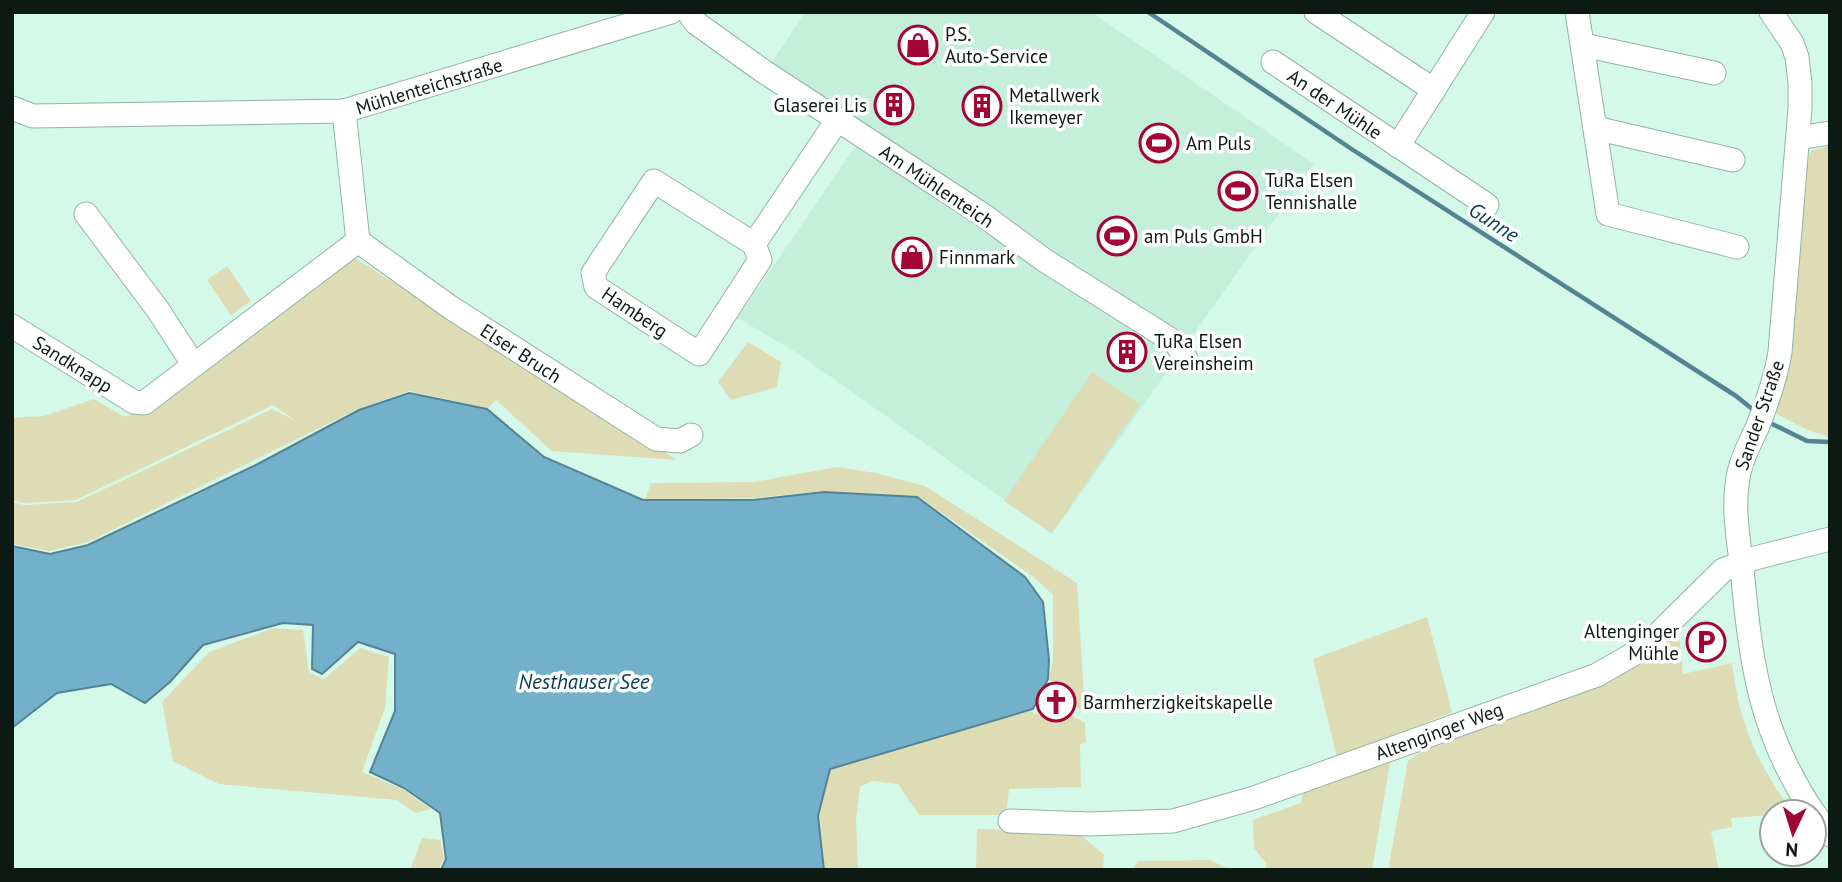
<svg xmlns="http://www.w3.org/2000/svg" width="1842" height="882" font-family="'PT Sans',sans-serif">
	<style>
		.built { fill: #c3efdb }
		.green { fill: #dedcb5 }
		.water { fill: #73b0c9; stroke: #548393; stroke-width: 2 }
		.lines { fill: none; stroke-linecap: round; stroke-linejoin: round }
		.stream { stroke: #548393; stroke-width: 4.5 }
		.minor-casing { stroke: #91b4a4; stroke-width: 25 }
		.minor { stroke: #fff; stroke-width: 23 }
		.labels { text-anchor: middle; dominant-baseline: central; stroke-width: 7; stroke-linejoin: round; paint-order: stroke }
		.poi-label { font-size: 19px; fill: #0d1a14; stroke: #fff; text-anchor: start }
		.street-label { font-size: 19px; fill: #0d1a14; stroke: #fff }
		.water-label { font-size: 21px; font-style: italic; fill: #043d4f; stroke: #fff }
	</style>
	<rect width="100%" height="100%" fill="#d4f9e8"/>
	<!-- built -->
	<path class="built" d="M805,12H1091L1314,164L1052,534L797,353L738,318L867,129L771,64Z"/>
	<!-- green -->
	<g class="green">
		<path d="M1828,146L1830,152V437L1808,430L1773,412L1805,162L1811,151Z"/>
		<path d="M355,258L677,460L552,451L496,400L488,408L409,391L358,409L88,542L49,551L12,544V502L24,505L77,502L272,409L296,421L273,405L76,500L24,503L12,500V418L44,416L94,399L125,417Z"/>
		<path d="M227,266L251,301L231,315L207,280Z"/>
		<path d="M748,342L781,362L777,387L731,400L718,382Z"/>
		<path d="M1092,372L1140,404L1052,533L1004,501Z"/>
		<path d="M837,467L875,473L925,486L1077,583L1085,711L1077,708L1068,689L1049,680L1053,659V595L1032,576L919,497L823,491L754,498L645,500L651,483L754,482Z"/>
		<path d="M1427,617L1452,712L1337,758L1313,659Z"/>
		<path d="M1678,627L1683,674L1732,663C1735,681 1737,701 1743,718C1753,753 1772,783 1792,812H1772V815L1731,818L1732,827L1711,831L1719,870H1388L1408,761L1435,741Z"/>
		<path d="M273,628L303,630L309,672L324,679L360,648L389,657L385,708L362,772L404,790L431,809L415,813L397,800L219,784L173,761L162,702L209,652Z"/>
		<path d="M1030,711L1052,721L1071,715L1085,723L1086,743L1080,744L1081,787L1009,789L1006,815H919L898,784L871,781L860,787L856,820L858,870H825L819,816L830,769Z"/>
		<path d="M1390,762L1372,870H1266V863L1254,848L1253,820L1301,803L1303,791Z"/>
		<path d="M977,829L1076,831L1104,855L1103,870H976Z"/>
		<path d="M422,838L440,840L444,858L438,870H410Z"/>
		<path d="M1210,860L1231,870C1198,870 1166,870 1133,870L1138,861Z"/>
	</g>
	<!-- water -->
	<path class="water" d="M409,393L487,409L544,457L643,500H753L824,492L917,497L1025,577L1043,602L1049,660L1048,679L1033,709L830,769L818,816L824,870H441L446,859L440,813L404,788L370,772L395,711V654L358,642L322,674L312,669L313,625L283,623L203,645L170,682L145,703L111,684L57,693L12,728V546L50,554L88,545L256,465L359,410Z"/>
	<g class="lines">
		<!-- stream -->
		<g class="stream">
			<path d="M1148,12L1353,150L1736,396L1756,412"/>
			<path d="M1768,422L1807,441L1830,442"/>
		</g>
		<defs>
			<g id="minor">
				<path d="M688,12L696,23L763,71L983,215L1044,260L1176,343L1186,359"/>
				<path d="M1316,12L1434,90"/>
				<path d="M1577,12L1608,214L1737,247"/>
				<path d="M1771,12L1792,43L1797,57L1800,83V108L1780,352C1776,378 1767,403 1757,428C1750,443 1742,457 1739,473C1732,505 1738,536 1742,569C1751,663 1759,731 1813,812"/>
				<path d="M1583,45L1714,73"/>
				<path d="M1273,62L1487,205"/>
				<path d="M12,108L33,116L344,111L671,12"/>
				<path d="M344,111L358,241L450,307L656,439L680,441L691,435"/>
				<path d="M1595,128L1733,160"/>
				<path d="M1798,138L1830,133"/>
				<path d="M1398,146L1483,12"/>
				<path d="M86,214L158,310L193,364"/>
				<path d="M754,244L760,260L699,354L596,287L593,273L654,181L754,244L838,119"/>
				<path d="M12,326L134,402L144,403L358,241"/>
				<path d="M1814,813L1830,835"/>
				<path d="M1010,821L1089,824L1173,821L1254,798L1597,675L1644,648L1723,570L1755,558L1830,539"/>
			</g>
		</defs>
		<!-- minor casing -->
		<use href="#minor" class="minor-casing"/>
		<!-- minor -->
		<use href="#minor" class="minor"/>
	</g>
	<!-- icons -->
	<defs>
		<symbol id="shop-ring" viewBox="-11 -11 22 22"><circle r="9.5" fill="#fff" stroke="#a30535" stroke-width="1.5"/><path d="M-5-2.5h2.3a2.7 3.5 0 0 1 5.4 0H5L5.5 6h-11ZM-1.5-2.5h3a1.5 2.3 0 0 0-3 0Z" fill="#a30535"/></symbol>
		<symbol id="building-ring" viewBox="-11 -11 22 22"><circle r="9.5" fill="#fff" stroke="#a30535" stroke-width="1.5"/><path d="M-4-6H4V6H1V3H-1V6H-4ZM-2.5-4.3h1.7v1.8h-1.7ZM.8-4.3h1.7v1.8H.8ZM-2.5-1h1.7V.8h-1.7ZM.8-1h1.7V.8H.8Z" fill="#a30535"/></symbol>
		<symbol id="stadium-ring" viewBox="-11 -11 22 22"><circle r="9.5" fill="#fff" stroke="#a30535" stroke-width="1.5"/><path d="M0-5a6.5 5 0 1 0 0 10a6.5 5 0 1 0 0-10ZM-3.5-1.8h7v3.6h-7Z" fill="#a30535"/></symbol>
		<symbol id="parking-ring" viewBox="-11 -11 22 22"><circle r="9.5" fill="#fff" stroke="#a30535" stroke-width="1.5"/><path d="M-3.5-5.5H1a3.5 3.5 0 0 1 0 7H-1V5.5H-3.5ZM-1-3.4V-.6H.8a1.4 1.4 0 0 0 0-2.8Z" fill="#a30535"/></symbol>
		<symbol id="church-ring" viewBox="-11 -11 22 22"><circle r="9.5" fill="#fff" stroke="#a30535" stroke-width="1.5"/><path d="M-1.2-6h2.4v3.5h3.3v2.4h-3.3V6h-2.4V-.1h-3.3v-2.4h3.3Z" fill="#a30535"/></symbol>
	</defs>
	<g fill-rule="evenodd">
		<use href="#shop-ring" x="896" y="23" width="44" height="44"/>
		<use href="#building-ring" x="872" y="83" width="44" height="44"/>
		<use href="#building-ring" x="960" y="84" width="44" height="44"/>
		<use href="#stadium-ring" x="1137" y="121" width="44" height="44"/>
		<use href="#stadium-ring" x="1216" y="169" width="44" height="44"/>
		<use href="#stadium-ring" x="1095" y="214" width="44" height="44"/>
		<use href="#shop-ring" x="890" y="235" width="44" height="44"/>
		<use href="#building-ring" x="1105" y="330" width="44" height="44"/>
		<use href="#parking-ring" x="1684" y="620" width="44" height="44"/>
		<use href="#church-ring" x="1034" y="680" width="44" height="44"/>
	</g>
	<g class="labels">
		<!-- poi labels -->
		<g class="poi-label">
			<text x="945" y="34">P.S.<tspan x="945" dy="22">Auto-Service</tspan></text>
			<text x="1009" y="95">Metallwerk<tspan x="1009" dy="22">Ikemeyer</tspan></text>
			<text x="867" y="105" text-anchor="end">Glaserei Lis</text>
			<text x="1186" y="143">Am Puls</text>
			<text x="1265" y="180">TuRa Elsen<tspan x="1265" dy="22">Tennishalle</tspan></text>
			<text x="1144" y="236">am Puls GmbH</text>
			<text x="939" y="257">Finnmark</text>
			<text x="1154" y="341">TuRa Elsen<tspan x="1154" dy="22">Vereinsheim</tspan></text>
			<text x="1679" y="631" text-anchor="end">Altenginger<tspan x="1679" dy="22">Mühle</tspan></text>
			<text x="1083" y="702">Barmherzigkeitskapelle</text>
		</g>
		<!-- street labels -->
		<g class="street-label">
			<text transform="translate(429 86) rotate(-17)">Mühlenteichstraße</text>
			<text transform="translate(1335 104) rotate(34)">An der Mühle</text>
			<text transform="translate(937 186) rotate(34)">Am Mühlenteich</text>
			<text transform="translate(635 312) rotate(34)">Hamberg</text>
			<text transform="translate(521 353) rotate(33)">Elser Bruch</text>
			<text transform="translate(73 364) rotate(32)">Sandknapp</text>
			<text transform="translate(1759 415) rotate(-71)">Sander Straße</text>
			<text transform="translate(1439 731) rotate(-20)">Altenginger Weg</text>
		</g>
		<!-- water labels -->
		<g class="water-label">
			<text transform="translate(1494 222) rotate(33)">Gunne</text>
			<text x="584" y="681">Nesthauser See</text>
		</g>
	</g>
	<!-- border -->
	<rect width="1842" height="882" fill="none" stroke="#0d1a14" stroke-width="28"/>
	<!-- north arrow -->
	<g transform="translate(1793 833) rotate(184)"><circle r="33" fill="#ffffff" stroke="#9ea3a1" stroke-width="2"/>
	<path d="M0-5L12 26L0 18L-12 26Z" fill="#a30535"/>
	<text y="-10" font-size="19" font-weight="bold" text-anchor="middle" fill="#0d1a14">N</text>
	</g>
</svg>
